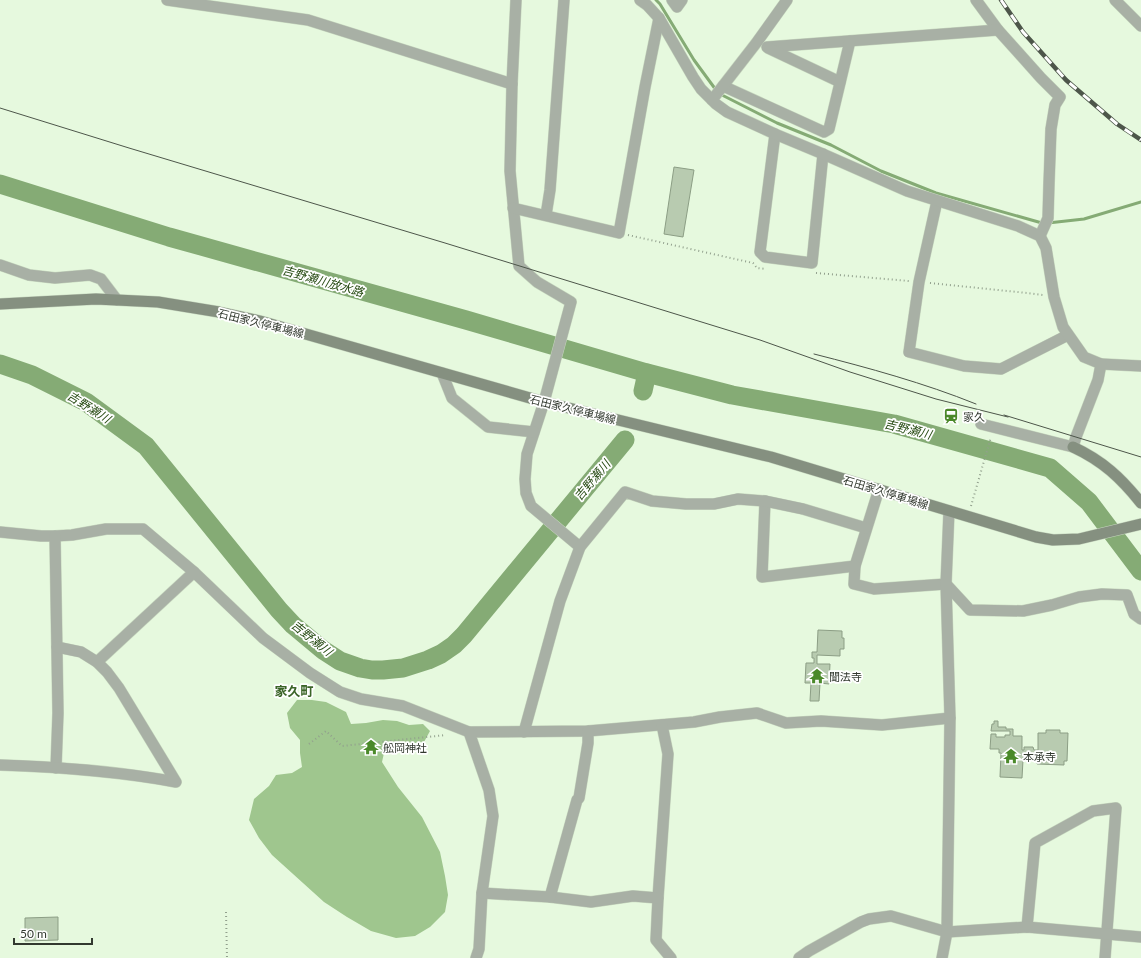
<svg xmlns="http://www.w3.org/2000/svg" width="1141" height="958" font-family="Lato,'Noto Sans JP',sans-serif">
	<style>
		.forest { fill: #9fc68e }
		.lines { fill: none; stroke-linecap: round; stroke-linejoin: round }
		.stream { stroke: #85ab75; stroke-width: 3 }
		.river { stroke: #85ab75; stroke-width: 19 }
		.building { fill: #b8cbb0; stroke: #8c9e85 }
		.minor-casing { stroke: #c6d6be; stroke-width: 12 }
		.tertiary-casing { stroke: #c6d6be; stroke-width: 12 }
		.secondary-casing { stroke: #c6d6be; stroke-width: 12 }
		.path { stroke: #92a08d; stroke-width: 2; stroke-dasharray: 1 3; stroke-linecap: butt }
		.minor { stroke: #a8b0a5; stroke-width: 11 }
		.tertiary { stroke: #a8b0a5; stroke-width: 11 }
		.secondary { stroke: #859080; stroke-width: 11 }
		.tram { stroke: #4d564a; stroke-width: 1 }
		.rail-casing { stroke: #4d564a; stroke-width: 4.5 }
		.rail { stroke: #fff; stroke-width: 3; stroke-dasharray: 9; stroke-linecap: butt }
		.labels { text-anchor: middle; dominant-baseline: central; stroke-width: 3.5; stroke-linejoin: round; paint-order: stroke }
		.street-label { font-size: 11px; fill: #32392f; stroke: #fff }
		.poi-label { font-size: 11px; fill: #32392f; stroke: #fff; text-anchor: start }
		.water-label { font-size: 12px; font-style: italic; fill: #264a12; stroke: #fff }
		.quarter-label { font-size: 13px; font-weight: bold; fill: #3b6428; stroke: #fff }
	</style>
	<rect width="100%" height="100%" fill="#e6f9de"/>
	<!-- forest -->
	<path class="forest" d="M297,700H312L326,702L346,712L351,724L366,723L383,720L397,721L409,725L423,724L430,731L424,742L406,744L384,753L382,762L398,787L422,817L440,852L445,876L448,895L445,912L430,927L415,936L396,938L371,931L347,917L324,902L272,855L259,838L249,820L254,799L269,786L276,775L292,773L302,767L300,753V740L290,728L287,713Z"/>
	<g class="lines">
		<!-- stream -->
		<g class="stream">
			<path d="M656,0L660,4L694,60L716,90"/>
			<path d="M720,94L777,123L831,145L881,171L936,193L1042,223"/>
			<path d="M1048,223L1084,219L1141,202"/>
		</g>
		<!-- river -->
		<g class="river">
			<path d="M0,184L169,237L466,320L647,373"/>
			<path d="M0,364L32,375L86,402L146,446L279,610L293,625L323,650L340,661L360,668L372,670H383L403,668L428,660L441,654L454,645L464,635L625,440"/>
			<path d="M643,391L647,373L732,395L894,424L1050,468L1089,502L1141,571"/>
		</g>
	</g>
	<!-- building -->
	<g class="building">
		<path d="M674,167L694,170L683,237L664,234Z"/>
		<path d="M818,630L842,631V638H844V649H840V656L817,655V664H830L829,684L820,683L819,701H810L811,683H805L806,663H814V658H812V652H817Z"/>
		<path d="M994,721H998V727H1006V729H1013V736H1022V750H1024V747H1033L1034,750H1038V733H1046V730H1060V733H1068L1067,761H1064V765L1037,764V760H1023L1022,778L1000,777L1001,753H999V749H990L991,734H996V737H1005V735H1010V731H991L992,724H994Z"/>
		<path d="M58,917V940L25,941V918Z"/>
	</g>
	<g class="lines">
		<defs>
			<g id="minor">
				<path d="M167,0L308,20L512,84"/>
				<path d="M516,0L512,84L510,171L519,266L537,282L571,302L544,402L527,454L525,479L526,493L531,506L580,547"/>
				<path d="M672,0L677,7L682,0"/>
				<path d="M976,0L998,30L1041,78L1060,97L1055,105L1051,129L1049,183L1048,218L1040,236"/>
				<path d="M1115,0L1141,26"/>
				<path d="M767,47L998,30"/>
				<path d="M768,48L840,82"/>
				<path d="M723,86L824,132L829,129L850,41"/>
				<path d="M712,100L757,42L787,0"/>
				<path d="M775,134L760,252L765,257L812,263L823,154"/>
				<path d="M937,201L919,282L909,352L964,366L1001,369L1068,335"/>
				<path d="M513,208L619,233L645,87L659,18"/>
				<path d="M546,215L550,190L564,0"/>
				<path d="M0,265L29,275L55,278L90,275L101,279L117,300"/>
				<path d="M1101,364L1141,366"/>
				<path d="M442,373L452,398L488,427L534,432"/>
				<path d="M879,489L855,566L854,584L874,589L946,584L970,610L1023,611L1052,605L1079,597L1102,594L1127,595L1134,614L1141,619"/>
				<path d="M765,501L762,577L855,566"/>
				<path d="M0,532L41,536H55L72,535L106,529H143L194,572L263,638L310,673L340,692L361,699L403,706L469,732L588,731L694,722L720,717L757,713L786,723L821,721L882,725L950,718"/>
				<path d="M55,536L58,713L56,768"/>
				<path d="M97,662L194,572"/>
				<path d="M662,725L668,754L658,898L656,940L671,958"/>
				<path d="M469,732L489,790L493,816L482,893L479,949L476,958"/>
				<path d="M524,732L560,601L580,547L625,492L652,501L686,504H714L738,499L765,501L803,509L866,528"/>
				<path d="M0,765C60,767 117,771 176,782L119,688L107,672L97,662L81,652L57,647"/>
				<path d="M482,893L550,897L591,902L633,896L658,898"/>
				<path d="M550,897L577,800L579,798L588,743V731"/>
				<path d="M1027,927L1035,843L1093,811L1116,808L1105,958"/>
				<path d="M799,958L809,951L861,922L869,919L891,916L947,932L1027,927L1141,937"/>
				<path d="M942,958L947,932L950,718L946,584L949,511"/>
			</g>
			<path id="tertiary" d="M640,0L647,5L659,18L693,77L701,89L716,104L727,112L775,134L823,154L907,191L1018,226L1040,236L1046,248L1054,297L1063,327L1084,357L1101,364L1098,380L1076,437L1073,447L981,424"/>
			<g id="secondary">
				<path d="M0,304L96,299L158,302L219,312L260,321L544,402L771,457L1036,537L1053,540L1079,539L1141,524"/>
				<path d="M1073,447C1103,461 1121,478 1141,503"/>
			</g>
		</defs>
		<!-- minor casing -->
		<use href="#minor" class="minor-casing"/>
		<!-- tertiary casing -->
		<use href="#tertiary" class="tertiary-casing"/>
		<!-- secondary casing -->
		<use href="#secondary" class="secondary-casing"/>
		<!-- path -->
		<g class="path">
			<path d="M628,235L753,263L757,268L766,269"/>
			<path d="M816,273L909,281"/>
			<path d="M930,283L1027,293L1043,295"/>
			<path d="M971,506L991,437"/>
			<path d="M309,744L326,731L342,746L446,735"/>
			<path d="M226,912L227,958"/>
		</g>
		<!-- minor -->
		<use href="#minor" class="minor"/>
		<!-- tertiary -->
		<use href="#tertiary" class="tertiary"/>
		<!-- secondary -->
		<use href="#secondary" class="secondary"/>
		<!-- tram -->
		<g class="tram">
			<path d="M0,108L129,148L445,243L760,340L850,372L936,399L1008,417"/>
			<path d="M814,354C869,368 924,383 976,404"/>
			<path d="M1004,415L1141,457"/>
		</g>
		<defs>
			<path id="rail" d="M1001,0L1023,32L1066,80L1117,124L1141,140"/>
		</defs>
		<!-- rail casing -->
		<use href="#rail" class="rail-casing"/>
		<!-- rail -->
		<use href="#rail" class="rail"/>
	</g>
	<!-- icons -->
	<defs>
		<symbol id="station-bare" viewBox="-9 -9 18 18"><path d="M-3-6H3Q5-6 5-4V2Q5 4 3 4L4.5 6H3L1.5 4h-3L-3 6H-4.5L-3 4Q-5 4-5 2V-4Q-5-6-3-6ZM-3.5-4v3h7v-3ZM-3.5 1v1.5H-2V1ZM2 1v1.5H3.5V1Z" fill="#4a8929" stroke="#fff" stroke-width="2.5" paint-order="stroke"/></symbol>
		<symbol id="temple-bare" viewBox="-9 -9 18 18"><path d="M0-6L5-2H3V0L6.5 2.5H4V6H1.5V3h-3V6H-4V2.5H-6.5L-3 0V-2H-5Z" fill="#4a8929" stroke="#fff" stroke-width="2.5" paint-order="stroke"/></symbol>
	</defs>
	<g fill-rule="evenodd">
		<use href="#station-bare" x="940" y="405" width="22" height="22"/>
		<use href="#temple-bare" x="806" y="665" width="22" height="22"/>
		<use href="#temple-bare" x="360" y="736" width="22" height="22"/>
		<use href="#temple-bare" x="1000" y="745" width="22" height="22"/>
	</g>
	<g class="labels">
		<!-- street labels -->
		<g class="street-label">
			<text transform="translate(261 323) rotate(14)">石田家久停車場線</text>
			<text transform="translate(573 409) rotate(14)">石田家久停車場線</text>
			<text transform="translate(886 492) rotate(17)">石田家久停車場線</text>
		</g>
		<!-- poi labels -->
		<g class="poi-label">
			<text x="963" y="416">家久</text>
			<text x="829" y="676">聞法寺</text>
			<text x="383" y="747">舩岡神社</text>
			<text x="1023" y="756">本承寺</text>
		</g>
		<!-- water labels -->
		<g class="water-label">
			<text transform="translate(323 281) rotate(16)">吉野瀬川放水路</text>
			<text transform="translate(89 407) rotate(32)">吉野瀬川</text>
			<text transform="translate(908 429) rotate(14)">吉野瀬川</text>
			<text transform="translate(592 480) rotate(-50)">吉野瀬川</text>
			<text transform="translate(312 638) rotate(39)">吉野瀬川</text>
		</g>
		<!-- quarter labels -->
		<g class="quarter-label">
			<text x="294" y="691">家久町</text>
		</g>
	</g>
	<!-- scale -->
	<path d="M14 938v6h78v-6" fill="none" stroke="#32392f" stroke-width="2"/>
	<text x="20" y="938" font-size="12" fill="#32392f" stroke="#ffffff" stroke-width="3" paint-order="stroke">50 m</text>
</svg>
